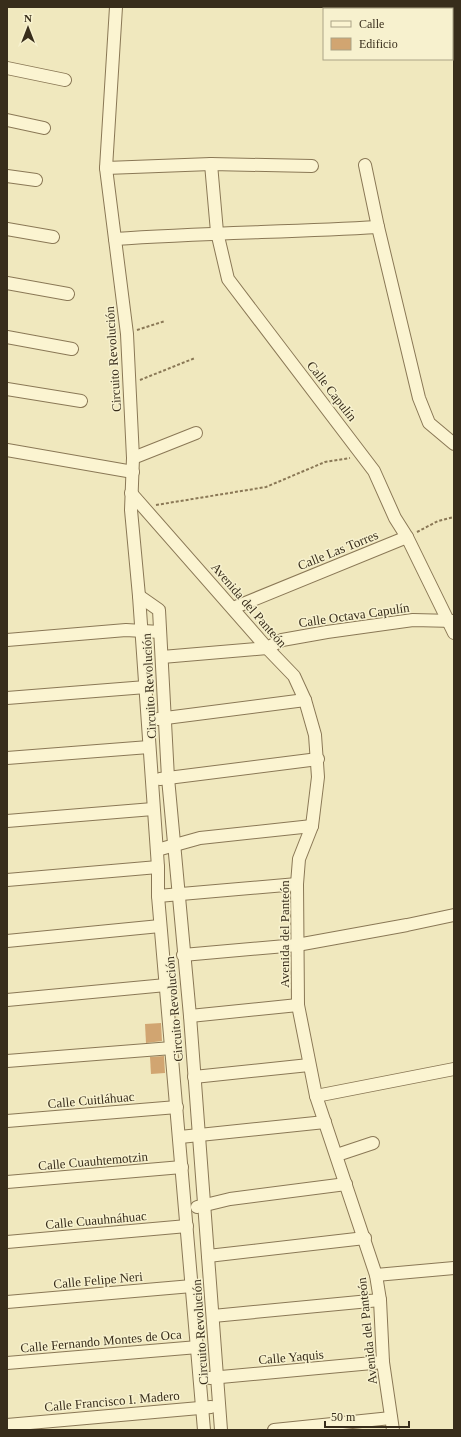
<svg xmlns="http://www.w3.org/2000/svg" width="461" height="1437" font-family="Georgia,serif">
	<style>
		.building { fill: #d1a571 }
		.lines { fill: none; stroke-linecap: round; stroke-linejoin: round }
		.minor-casing { stroke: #8a7856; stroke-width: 14 }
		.path { stroke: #8a7856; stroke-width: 2; stroke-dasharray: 3 2; stroke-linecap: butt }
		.minor { stroke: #fbf4d1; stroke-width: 12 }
		.labels { text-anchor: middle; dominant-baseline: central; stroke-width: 3; stroke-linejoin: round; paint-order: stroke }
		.street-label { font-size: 13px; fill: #382d1b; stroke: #f7f1ce }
	</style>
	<rect width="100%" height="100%" fill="#f0e8be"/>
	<!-- building -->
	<g class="building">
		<path d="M161,1023L162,1041L146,1043L145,1024Z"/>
		<path d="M164,1056L165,1073L151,1074L150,1057Z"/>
	</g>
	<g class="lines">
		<defs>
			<g id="minor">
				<path d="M116,7L106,168L127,334L133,458L131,510L139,596L158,867V896L204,1430"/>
				<path d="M7,68L65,80"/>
				<path d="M7,120L44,128"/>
				<path d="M211,164L217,232L228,279L374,471L395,518L407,537L454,633"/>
				<path d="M365,165L378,227L419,398L429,423L454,444"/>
				<path d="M106,168L211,164L312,166"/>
				<path d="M7,176L36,180"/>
				<path d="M7,229L53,237"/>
				<path d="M115,239C203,233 290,232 378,227"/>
				<path d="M7,283L68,294"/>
				<path d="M7,337L72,349"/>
				<path d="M7,389L81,401"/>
				<path d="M7,450L133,472"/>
				<path d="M133,458L196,433"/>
				<path d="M131,493L267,648L294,676L305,700L315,735L318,777L312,826L299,859L297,884L298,1005L316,1096L376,1275L380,1300L383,1362L393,1430"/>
				<path d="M139,596L159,610L168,778L190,1016L221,1430"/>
				<path d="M233,608L407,537"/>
				<path d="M7,640L126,630L160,632"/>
				<path d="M162,657L267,648L282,640L327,632L413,620L454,621"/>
				<path d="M7,698L146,687"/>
				<path d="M158,719L305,700"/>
				<path d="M7,758L149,747"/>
				<path d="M160,779L318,759"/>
				<path d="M7,821L153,809"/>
				<path d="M157,850L200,838L312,826"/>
				<path d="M7,880L158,867"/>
				<path d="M158,896L297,884"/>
				<path d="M7,941L160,926"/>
				<path d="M183,955L297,945L407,925L454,915"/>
				<path d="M7,1000L166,985"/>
				<path d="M190,1016L298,1005"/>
				<path d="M7,1061L172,1048"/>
				<path d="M194,1077L309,1065"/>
				<path d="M316,1096L454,1069"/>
				<path d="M7,1121L177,1107"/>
				<path d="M180,1137L325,1122"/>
				<path d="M337,1155L373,1143"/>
				<path d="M7,1182L182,1167"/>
				<path d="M197,1207L230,1199L346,1184"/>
				<path d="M7,1242L187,1226"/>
				<path d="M208,1256L365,1238"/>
				<path d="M376,1275L454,1268"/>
				<path d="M7,1302L192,1286"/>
				<path d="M213,1316L380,1300"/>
				<path d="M7,1363L198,1347"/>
				<path d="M210,1378L383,1362"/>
				<path d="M7,1425L211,1407"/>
				<path d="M274,1430L391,1418"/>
			</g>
		</defs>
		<!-- minor casing -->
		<use href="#minor" class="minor-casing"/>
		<!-- path -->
		<g class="path">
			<path d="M137,330L165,321"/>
			<path d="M140,380L195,358"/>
			<path d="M156,505L266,487L325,462L350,458"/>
			<path d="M417,532L438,521L454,517"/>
		</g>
		<!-- minor -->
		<use href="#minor" class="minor"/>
	</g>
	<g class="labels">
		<!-- street labels -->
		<g class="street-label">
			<text transform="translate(113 359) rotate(-94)">Circuito Revolución</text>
			<text transform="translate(332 391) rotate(52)">Calle Capulín</text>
			<text transform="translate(338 550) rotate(-22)">Calle Las Torres</text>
			<text transform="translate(249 605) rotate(49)">Avenida del Panteón</text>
			<text transform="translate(354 615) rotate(-8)">Calle Octava Capulín</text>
			<text transform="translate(149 686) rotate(-93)">Circuito Revolución</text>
			<text transform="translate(284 934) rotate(-90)">Avenida del Panteón</text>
			<text transform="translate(174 1009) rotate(-95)">Circuito Revolución</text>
			<text transform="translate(91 1100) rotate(-5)">Calle Cuitláhuac</text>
			<text transform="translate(93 1161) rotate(-5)">Calle Cuauhtemotzin</text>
			<text transform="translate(96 1220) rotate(-5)">Calle Cuauhnáhuac</text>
			<text transform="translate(98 1280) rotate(-5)">Calle Felipe Neri</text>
			<text transform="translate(367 1331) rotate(-96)">Avenida del Panteón</text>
			<text transform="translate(200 1332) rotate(-94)">Circuito Revolución</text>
			<text transform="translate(101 1341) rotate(-5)">Calle Fernando Montes de Oca</text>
			<text transform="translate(291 1357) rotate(-5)">Calle Yaquis</text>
			<text transform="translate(112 1401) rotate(-5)">Calle Francisco I. Madero</text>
		</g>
	</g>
	<!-- border -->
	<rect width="461" height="1437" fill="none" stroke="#382d1b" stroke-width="16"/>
	<!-- legend -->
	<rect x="323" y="8" width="130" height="52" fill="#f7f1ce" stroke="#aba386"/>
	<rect x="331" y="21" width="20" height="6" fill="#fbf4d1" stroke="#aba386"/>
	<text x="359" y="28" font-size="12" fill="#382d1b">Calle</text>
	<rect x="331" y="38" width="20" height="12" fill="#d1a571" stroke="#aba386"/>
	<text x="359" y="48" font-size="12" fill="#382d1b">Edificio</text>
	<!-- north arrow -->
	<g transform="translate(28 28)" stroke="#f7f1ce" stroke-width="3" paint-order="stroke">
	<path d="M0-3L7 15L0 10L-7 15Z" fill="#382d1b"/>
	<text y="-6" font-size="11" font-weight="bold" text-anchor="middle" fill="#382d1b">N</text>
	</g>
	<!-- scale -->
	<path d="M325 1421v6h84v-6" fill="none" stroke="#382d1b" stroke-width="2"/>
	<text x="331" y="1421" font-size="12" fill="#382d1b" stroke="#f7f1ce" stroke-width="3" paint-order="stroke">50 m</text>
</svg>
